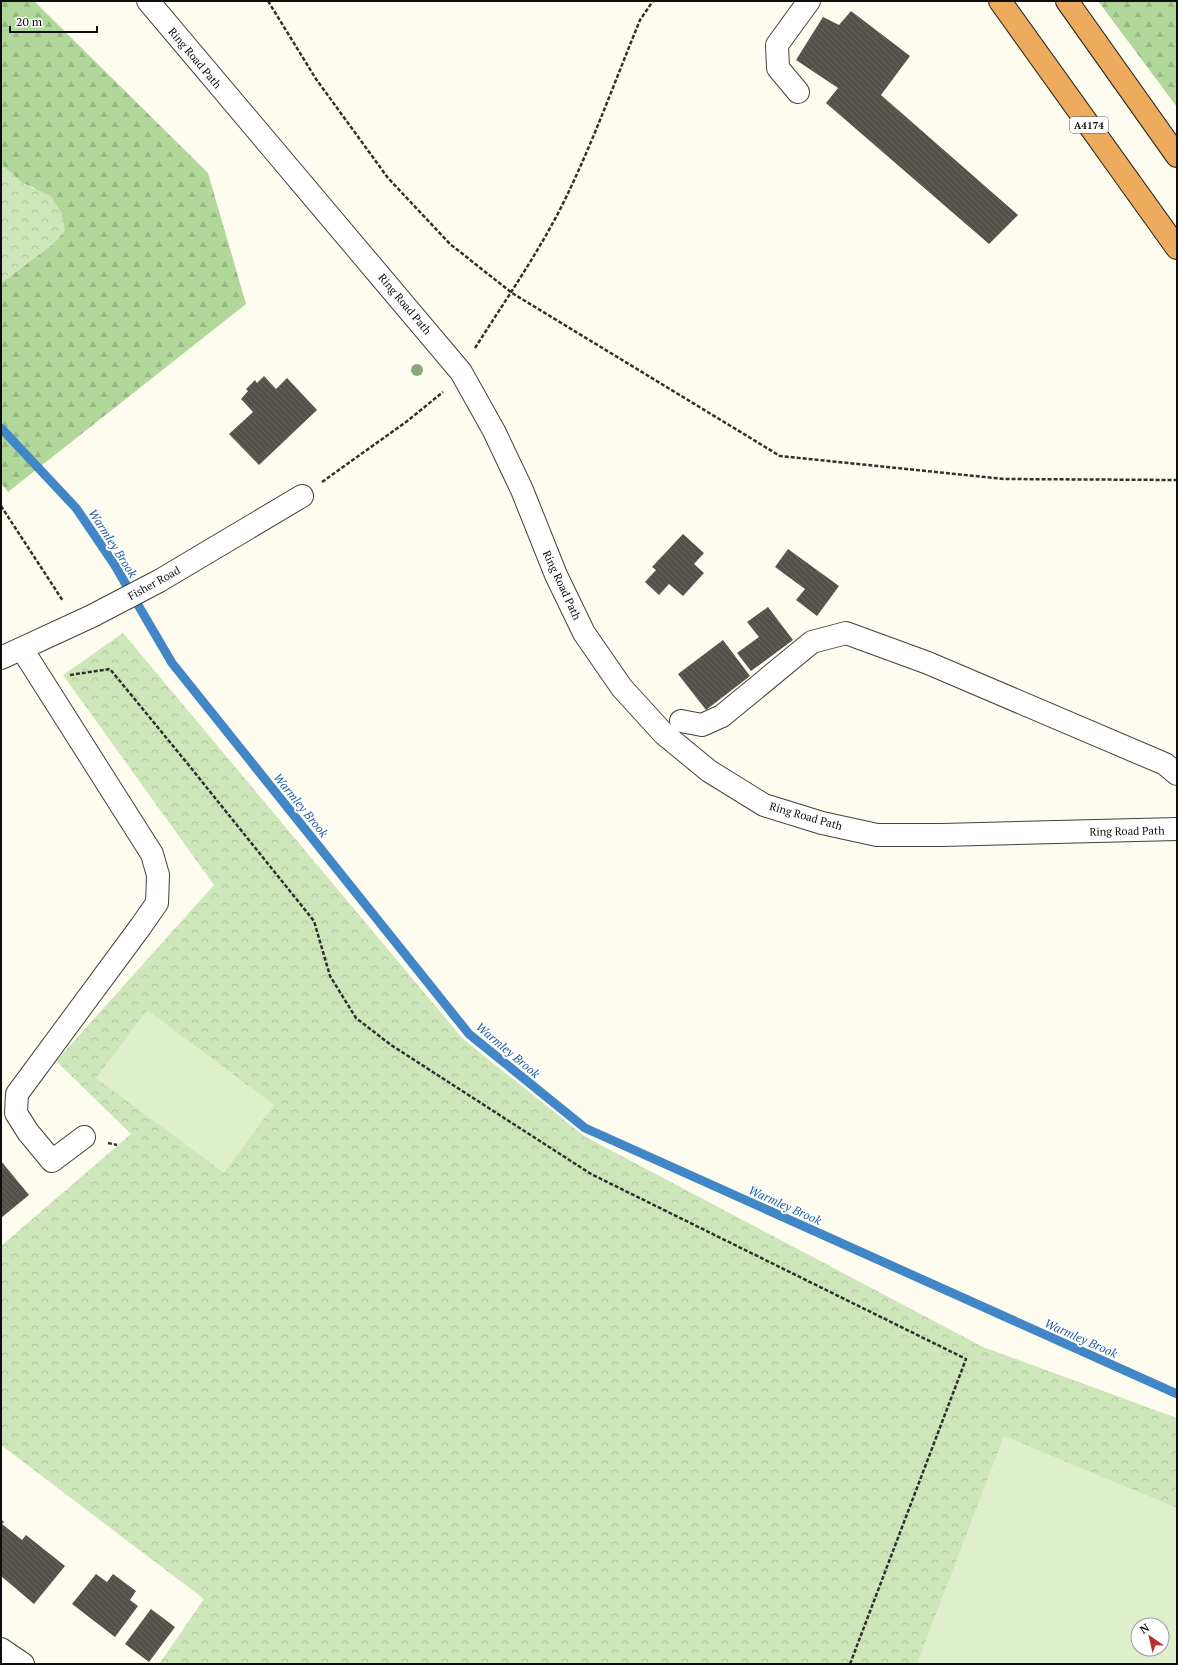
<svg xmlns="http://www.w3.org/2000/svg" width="1178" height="1665" font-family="'PT Serif',serif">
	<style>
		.forest { fill: url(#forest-firs) }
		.park { fill: url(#park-crowns); fill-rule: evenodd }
		.pitch { fill: #e0efcb; fill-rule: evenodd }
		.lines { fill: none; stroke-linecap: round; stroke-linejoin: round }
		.stream { stroke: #4186c6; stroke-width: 9 }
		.building { fill: url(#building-back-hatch) }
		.minor-casing { stroke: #414141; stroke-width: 24 }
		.highway-casing { stroke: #1f1f1f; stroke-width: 24 }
		.path { stroke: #303030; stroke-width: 2.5; stroke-dasharray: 4 2; stroke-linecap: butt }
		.minor { stroke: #fff; stroke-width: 22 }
		.highway { stroke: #edab5e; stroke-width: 22 }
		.tree { fill: #89a77e }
		.labels { text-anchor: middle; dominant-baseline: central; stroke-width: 4; stroke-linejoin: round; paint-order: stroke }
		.shield { fill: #fff; stroke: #565656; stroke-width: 1 }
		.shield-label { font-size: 10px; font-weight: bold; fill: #0e0e0e }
		.street-label { font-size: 11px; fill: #0e0e0e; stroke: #fff }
		.water-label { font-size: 12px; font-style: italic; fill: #1d5999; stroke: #fff }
	</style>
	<defs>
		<pattern id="forest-firs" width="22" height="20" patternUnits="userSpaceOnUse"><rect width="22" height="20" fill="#b1d79a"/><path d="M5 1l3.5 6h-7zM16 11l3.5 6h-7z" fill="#97b784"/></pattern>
		<pattern id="park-crowns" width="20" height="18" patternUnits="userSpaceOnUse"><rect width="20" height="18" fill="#cee7ba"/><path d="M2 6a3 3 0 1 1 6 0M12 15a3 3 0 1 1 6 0" fill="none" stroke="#b0c59f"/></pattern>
		<pattern id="building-back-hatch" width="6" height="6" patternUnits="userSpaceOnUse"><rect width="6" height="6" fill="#56504a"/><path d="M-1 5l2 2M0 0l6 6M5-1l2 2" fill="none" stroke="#696560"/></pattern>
	</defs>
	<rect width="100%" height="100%" fill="#fefcef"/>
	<!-- forest -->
	<g class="forest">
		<path d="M1,1H34L208,173L246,304L8,492L1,483V283L53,244L35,188L22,183L1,164Z"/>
		<path d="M1098,1H1177V107Z"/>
	</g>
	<!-- park -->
	<g class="park">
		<path d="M1,164L22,183L51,196L62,214L65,231L53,244L1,283Z"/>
		<path d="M123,633L463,1039L584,1136L983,1347L1177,1418V1664H159L204,1599L1,1445V1246L131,1134L56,1061L214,885L63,675ZM1138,1625H1162V1649H1138Z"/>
	</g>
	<!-- pitch -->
	<g class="pitch">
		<path d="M147,1010L274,1105L224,1173L96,1078Z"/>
		<path d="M1004,1436L1177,1508V1664H917ZM1138,1625H1162V1649H1138Z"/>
	</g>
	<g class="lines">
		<!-- stream -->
		<path class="stream" d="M1,428L76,508L114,564L172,663L469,1034L585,1128L1177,1394"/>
	</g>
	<!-- building -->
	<g class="building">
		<path d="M851,11L910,56L881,95L1018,215L989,244L826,103L838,88L796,60L823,17L839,25Z"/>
		<path d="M264,376L276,389L287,378L317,410L259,465L229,434L253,412L241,399L248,391L246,389L255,380L257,383Z"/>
		<path d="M683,534L704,553L694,564L704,573L683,596L669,584L659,595L645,582L656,570L652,567Z"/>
		<path d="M788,549L839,586L817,616L796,600L805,589L775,567Z"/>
		<path d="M768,607L793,640L751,671L737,653L759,637L747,622Z"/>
		<path d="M723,640L750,676L706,710L678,674Z"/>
		<path d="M1,1161L29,1195L1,1218Z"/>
		<path d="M1,1519L4,1522L2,1524L22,1540L26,1535L65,1566L34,1604L1,1576Z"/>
		<path d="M96,1574L107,1582L113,1574L136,1591L130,1600L138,1606L115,1637L72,1604Z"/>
		<path d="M151,1609L175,1627L149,1662L125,1644Z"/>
	</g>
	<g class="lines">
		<defs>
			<g id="minor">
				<path d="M148,1L461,372L494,431L522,490L556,575L584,633L622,688L664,734L709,771L764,805L822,823L877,835H942L1177,829"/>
				<path d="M798,92L778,68L777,45L809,1"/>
				<path d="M22,649L152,854L158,875L157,903L141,926L17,1094L16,1113L28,1132L52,1161L84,1137"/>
				<path d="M1,658L92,616L159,581L302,496"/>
				<path d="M681,721L702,725L722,716L812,642L846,633L928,663L1165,764L1177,774"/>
				<path d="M1,1649L23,1664"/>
			</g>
			<g id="highway">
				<path d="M1000,1L1177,248"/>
				<path d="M1067,1L1177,156"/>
			</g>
		</defs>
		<!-- minor casing -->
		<use href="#minor" class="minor-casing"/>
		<!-- highway casing -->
		<use href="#highway" class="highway-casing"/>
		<!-- path -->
		<g class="path">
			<path d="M268,1L316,79L388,178L450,244L512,293L780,456L1004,479L1177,480"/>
			<path d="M475,348C508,296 544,245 570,189C596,134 617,76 640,20L653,1"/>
			<path d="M322,482L406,422L443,392"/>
			<path d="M1,506L63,601"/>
			<path d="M70,675L110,669L187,763L314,921L330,976L356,1018L391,1045L591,1174L966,1359L850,1664"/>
			<path d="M108,1143L117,1145"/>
		</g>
		<!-- minor -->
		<use href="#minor" class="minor"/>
		<!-- highway -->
		<use href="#highway" class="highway"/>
	</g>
	<!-- trees -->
	<circle class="tree" cx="417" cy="370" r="6"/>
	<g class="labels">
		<!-- shield labels -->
		<rect class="shield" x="1070" y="117" width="38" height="16" rx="3"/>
		<g class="shield-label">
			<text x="1089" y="125">A4174</text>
		</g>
		<!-- street labels -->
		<g class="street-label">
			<text transform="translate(195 58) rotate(50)">Ring Road Path</text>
			<text transform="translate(405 304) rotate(50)">Ring Road Path</text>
			<text transform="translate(154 583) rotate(-29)">Fisher Road</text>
			<text transform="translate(562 585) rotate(65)">Ring Road Path</text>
			<text transform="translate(806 816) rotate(16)">Ring Road Path</text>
			<text transform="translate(1127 831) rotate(-1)">Ring Road Path</text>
		</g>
		<!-- water labels -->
		<g class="water-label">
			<text transform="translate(113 543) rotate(57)">Warmley Brook</text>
			<text transform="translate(301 805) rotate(51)">Warmley Brook</text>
			<text transform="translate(508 1050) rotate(40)">Warmley Brook</text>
			<text transform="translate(785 1205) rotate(24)">Warmley Brook</text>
			<text transform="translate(1081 1338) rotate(24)">Warmley Brook</text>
		</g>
	</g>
	<!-- border -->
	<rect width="1178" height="1665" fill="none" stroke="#0e0e0e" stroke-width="4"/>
	<!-- north arrow -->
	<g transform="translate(1150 1637) rotate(326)"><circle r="19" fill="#ffffff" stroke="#9f9f9f"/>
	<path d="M0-3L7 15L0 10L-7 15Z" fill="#b6312d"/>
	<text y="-6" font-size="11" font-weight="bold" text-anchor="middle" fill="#0e0e0e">N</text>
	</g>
	<!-- scale -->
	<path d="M10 26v6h87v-6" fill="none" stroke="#0e0e0e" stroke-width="2"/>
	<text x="16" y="26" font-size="12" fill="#0e0e0e" stroke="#ffffff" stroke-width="3" paint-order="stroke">20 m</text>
</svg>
